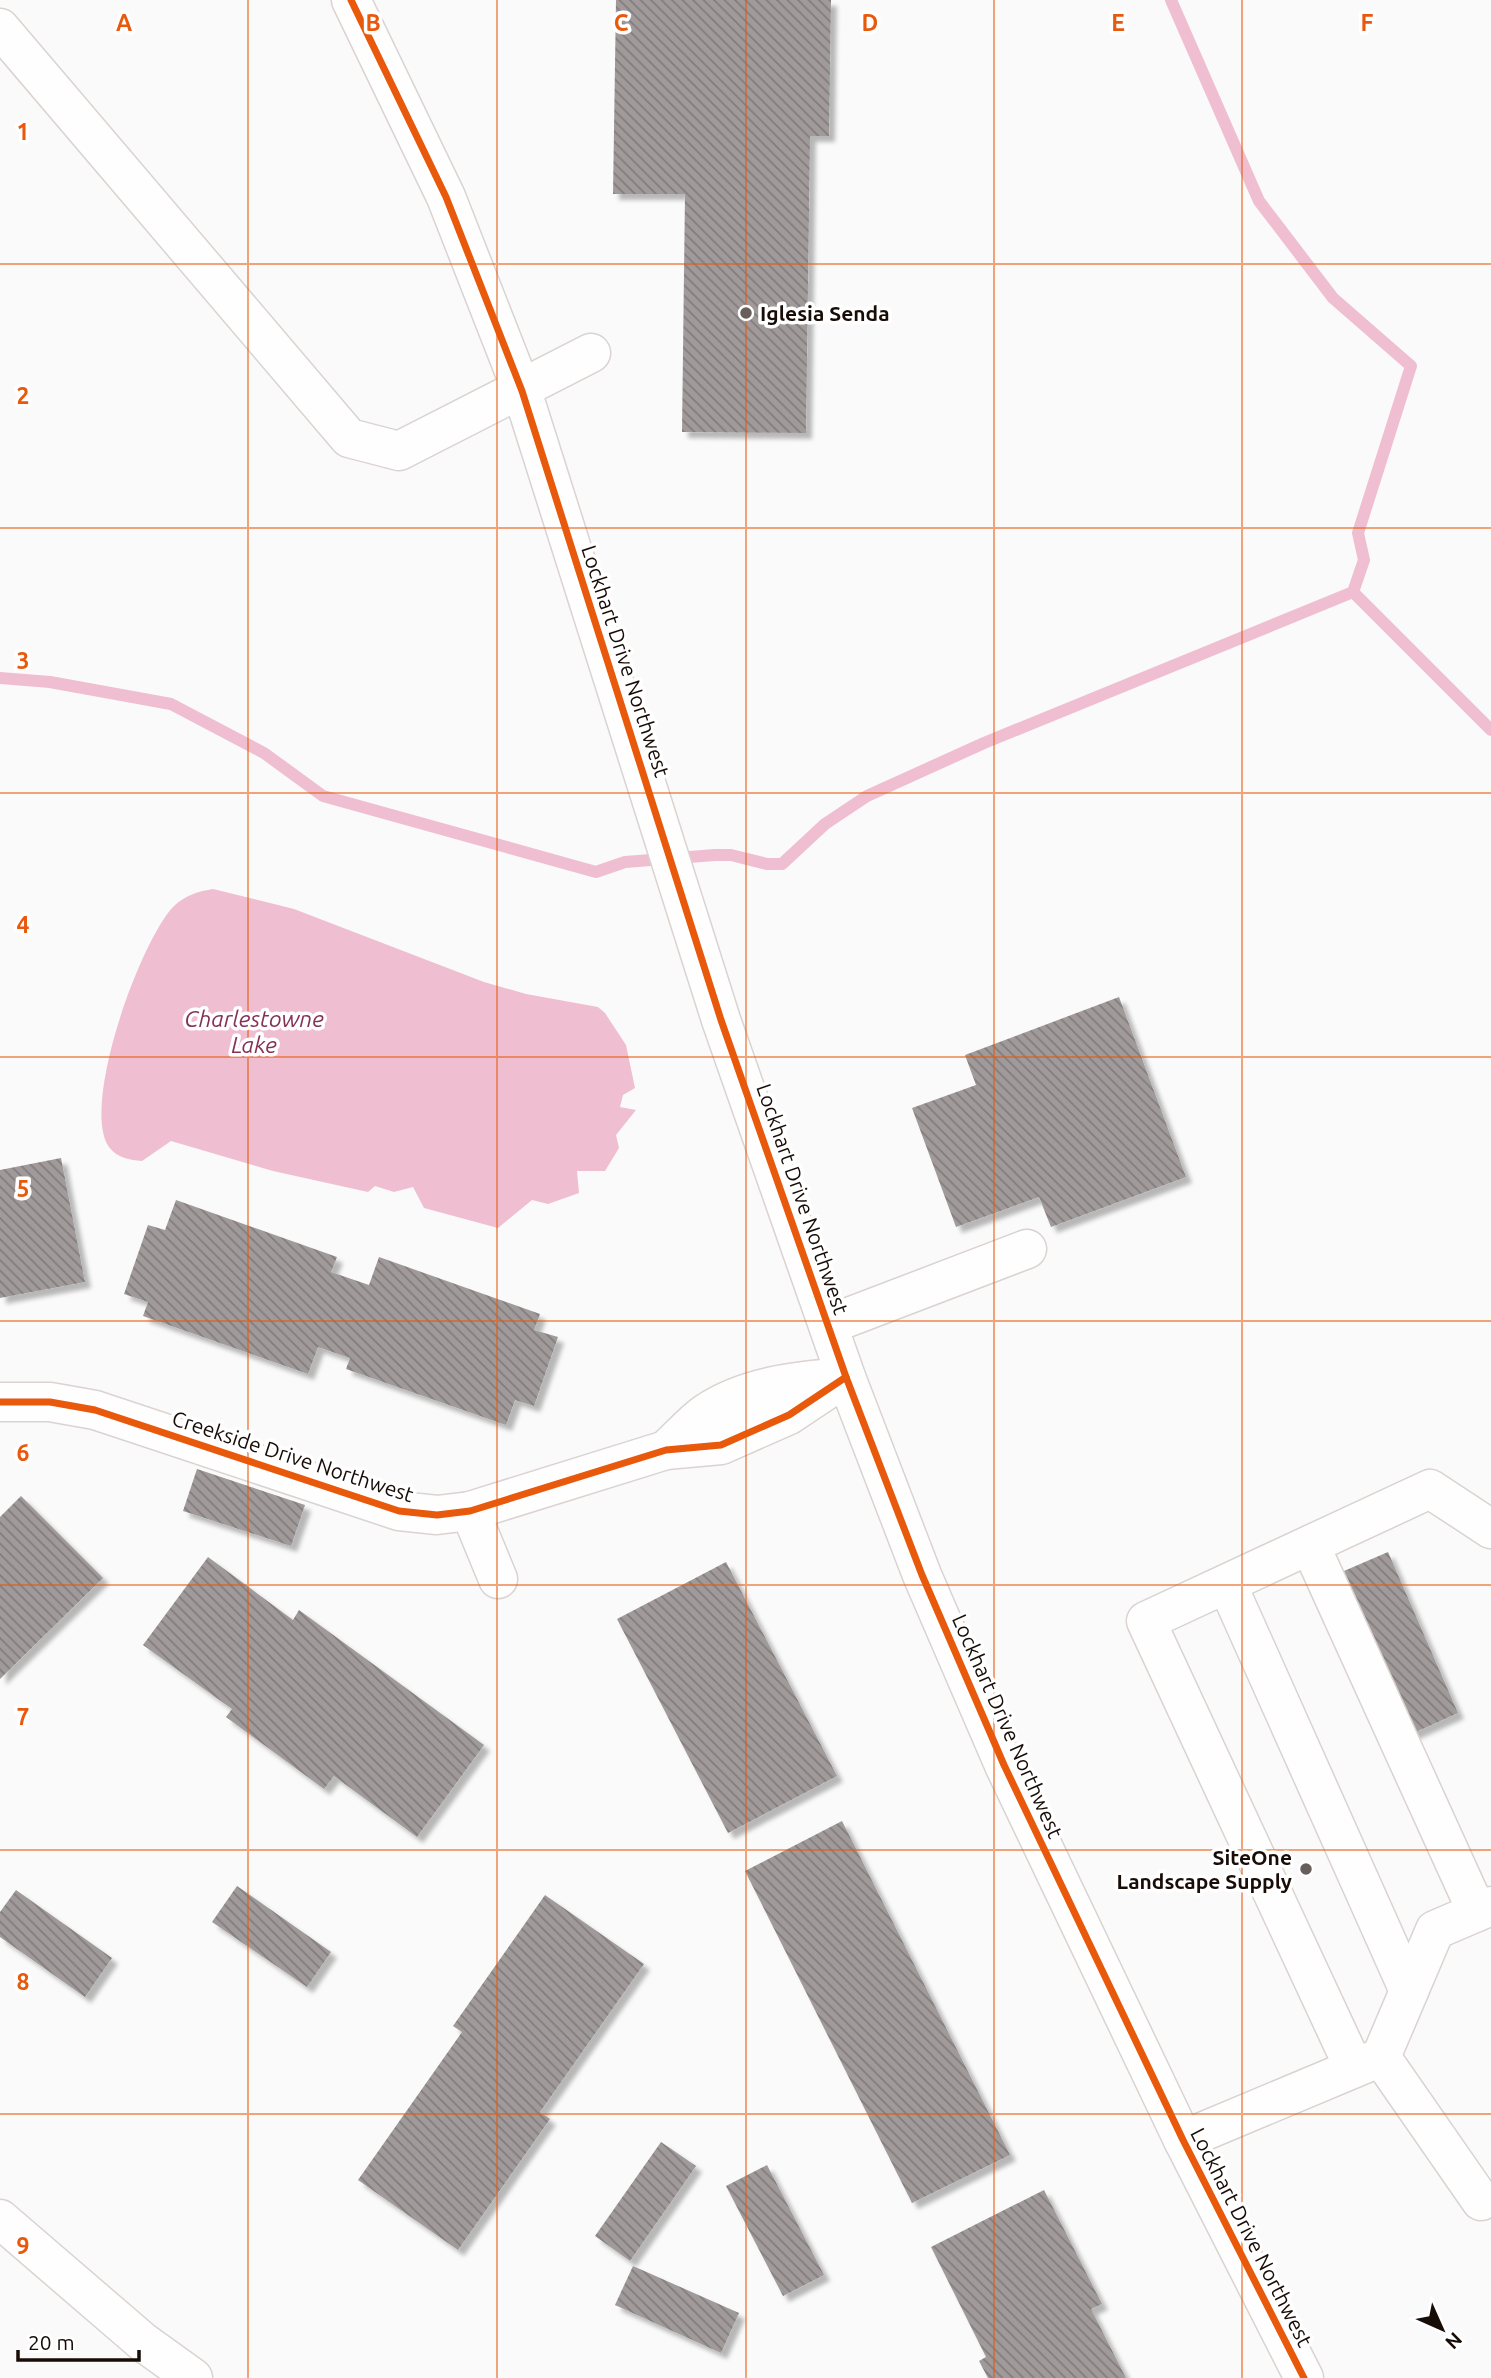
<svg xmlns="http://www.w3.org/2000/svg" width="1491" height="2378" font-family="Ubuntu,sans-serif">
	<style>
		.water { fill: #f0bed1 }
		.lines { fill: none; stroke-linecap: round; stroke-linejoin: round }
		.stream { stroke: #f0bed1; stroke-width: 12 }
		.building { fill: url(#building-back-hatch); filter: url(#shadow) }
		.minor-casing { stroke: #dad3d0; stroke-width: 41 }
		.minor { stroke: #fefefe; stroke-width: 38 }
		.cycleway-casing { stroke: #fff; stroke-width: 11 }
		.cycleway { stroke: #e8590c; stroke-width: 7 }
		.grid { fill: none; stroke: #e8590c; stroke-width: 2; stroke-opacity: 0.55 }
		.poi-dot { fill: #675f5c; stroke: #fff; stroke-width: 2.5 }
		.labels { text-anchor: middle; dominant-baseline: central; stroke-width: 7; stroke-linejoin: round; paint-order: stroke }
		.poi-label { font-size: 21px; font-weight: bold; fill: #180c07; stroke: #fff; text-anchor: start }
		.street-label { font-size: 21px; fill: #180c07; stroke: #fff }
		.water-label { font-size: 23px; font-style: italic; fill: #843257; stroke: #fff }
		.grid-label { font-size: 23px; text-anchor: middle; font-weight: bold; fill: #e8590c; stroke: #fff; stroke-width: 7; stroke-linejoin: round; paint-order: stroke }
	</style>
	<defs>
		<pattern id="building-back-hatch" width="6" height="6" patternUnits="userSpaceOnUse" patternTransform="scale(1.75)"><rect width="6" height="6" fill="#a19a9a"/><path d="M-1 5l2 2M0 0l6 6M5-1l2 2" fill="none" stroke="#827c7c"/></pattern>
		<filter id="shadow"><feDropShadow dx="6" dy="6" stdDeviation="2" flood-color="#0004"/></filter>
	</defs>
	<rect width="100%" height="100%" fill="#fafafa"/>
	<!-- water -->
	<path class="water" d="M213,889L294,909L484,982L526,994L598,1007L605,1013L626,1045L635,1088L623,1095L620,1107L636,1110L616,1135L619,1148L605,1171H577L579,1193L548,1204L532,1200L498,1228L424,1208L413,1187L394,1192L375,1186L368,1192L273,1171L171,1141L142,1161C130,1160 117,1158 109,1147C80,1106 141,939 174,906C184,896 199,891 213,889Z"/>
	<g class="lines">
		<!-- stream -->
		<g class="stream">
			<path d="M1353,592L1491,730"/>
			<path d="M0,678L50,682L171,704L264,753L323,796L596,872L625,862L715,855H731L767,864H782L825,824L867,796L984,743L1353,592L1364,560L1358,533L1411,366L1333,298L1259,201L1171,0"/>
		</g>
	</g>
	<!-- building -->
	<g class="building">
		<path d="M616,0H831L829,136H810L806,433L682,432L685,194H613Z"/>
		<path d="M1119,997L1186,1177L1051,1227L1039,1197L956,1227L912,1108L976,1085L965,1055Z"/>
		<path d="M61,1158L85,1282L0,1298V1170Z"/>
		<path d="M176,1200L337,1257L331,1272L369,1285L379,1257L540,1314L534,1330L558,1337L534,1406L515,1400L506,1425L346,1369L350,1358L318,1347L308,1374L143,1316L148,1302L124,1294L148,1225L165,1230Z"/>
		<path d="M197,1469L305,1505L291,1546L183,1511Z"/>
		<path d="M21,1496L103,1578L0,1679V1517Z"/>
		<path d="M1388,1552L1458,1713L1407,1736L1337,1574Z"/>
		<path d="M208,1557L293,1620L299,1610L484,1745L417,1837L334,1776L324,1789L226,1717L232,1709L143,1645Z"/>
		<path d="M726,1562L837,1776L728,1833L617,1619Z"/>
		<path d="M842,1821L1010,2155L912,2203L745,1871Z"/>
		<path d="M237,1886L331,1952L307,1987L212,1922Z"/>
		<path d="M16,1890L112,1958L85,1997L0,1937V1912Z"/>
		<path d="M545,1895L644,1964L540,2112L550,2119L458,2250L358,2180L462,2032L453,2026Z"/>
		<path d="M661,2142L696,2166L630,2261L595,2236Z"/>
		<path d="M767,2165L824,2275L783,2296L726,2186Z"/>
		<path d="M1044,2190L1102,2304L1091,2309L1126,2378H988L979,2361L986,2357L931,2247Z"/>
		<path d="M633,2266L739,2313L721,2353L615,2305Z"/>
	</g>
	<g class="lines">
		<defs>
			<g id="minor">
				<path d="M351,0L446,197L522,391L721,1020L846,1377L922,1575L1004,1765L1183,2140L1304,2378"/>
				<path d="M0,28L349,438L399,451L591,353"/>
				<path d="M828,1325L1027,1249"/>
				<path d="M0,1402H50L95,1410L399,1511L437,1515L470,1511L666,1450L721,1445L789,1415L846,1377"/>
				<path d="M666,1450C679,1438 692,1423 706,1413C746,1386 797,1381 843,1377"/>
				<path d="M470,1511L498,1579"/>
				<path d="M1310,1545L1477,1912"/>
				<path d="M1227,1584L1409,1991"/>
				<path d="M1381,2057L1481,2201"/>
				<path d="M1354,2068L1146,1621L1430,1489L1491,1529"/>
				<path d="M1183,2140L1381,2057L1435,1930L1491,1906"/>
				<path d="M0,2219L143,2342L193,2378"/>
			</g>
		</defs>
		<!-- minor casing -->
		<use href="#minor" class="minor-casing"/>
		<!-- minor -->
		<use href="#minor" class="minor"/>
		<defs>
			<g id="cycleway">
				<path d="M351,0L446,197L522,391L721,1020L846,1377L922,1575L1004,1765L1183,2140L1304,2378"/>
				<path d="M0,1402H50L95,1410L399,1511L437,1515L470,1511L666,1450L721,1445L789,1415L846,1377"/>
			</g>
		</defs>
		<!-- cycleway casing -->
		<use href="#cycleway" class="cycleway-casing"/>
		<!-- cycleway -->
		<use href="#cycleway" class="cycleway"/>
	</g>
	<!-- grid -->
	<path class="grid" d="M248,0V2378M497,0V2378M746,0V2378M994,0V2378M1242,0V2378M0,264H1491M0,528H1491M0,793H1491M0,1057H1491M0,1321H1491M0,1585H1491M0,1850H1491M0,2114H1491"/>
	<!-- markers -->
	<g class="poi-dot">
		<circle cx="746" cy="313" r="7"/>
		<circle cx="1306" cy="1869" r="7"/>
	</g>
	<g class="labels">
		<!-- poi labels -->
		<g class="poi-label">
			<text x="760" y="313">Iglesia Senda</text>
			<text x="1292" y="1857" text-anchor="end">SiteOne<tspan x="1292" dy="24">Landscape Supply</tspan></text>
		</g>
		<!-- street labels -->
		<g class="street-label">
			<text transform="translate(626 661) rotate(72)">Lockhart Drive Northwest</text>
			<text transform="translate(803 1199) rotate(71)">Lockhart Drive Northwest</text>
			<text transform="translate(293 1456) rotate(18)">Creekside Drive Northwest</text>
			<text transform="translate(1008 1726) rotate(66)">Lockhart Drive Northwest</text>
			<text transform="translate(1252 2237) rotate(63)">Lockhart Drive Northwest</text>
		</g>
		<!-- water labels -->
		<g class="water-label">
			<text x="254" y="1018">Charlestowne<tspan x="254" dy="26">Lake</tspan></text>
		</g>
	</g>
	<g class="grid-label">
		<text x="124" y="31">A</text>
		<text x="373" y="31">B</text>
		<text x="621" y="31">C</text>
		<text x="870" y="31">D</text>
		<text x="1118" y="31">E</text>
		<text x="1367" y="31">F</text>
		<text x="23" y="140">1</text>
		<text x="23" y="404">2</text>
		<text x="23" y="669">3</text>
		<text x="23" y="933">4</text>
		<text x="23" y="1197">5</text>
		<text x="23" y="1461">6</text>
		<text x="23" y="1725">7</text>
		<text x="23" y="1990">8</text>
		<text x="23" y="2254">9</text>
	</g>
	<!-- north arrow -->
	<g transform="translate(1442 2329) rotate(135)" stroke="#ffffff" stroke-width="5" paint-order="stroke">
	<path d="M0-5L12 26L0 18L-12 26Z" fill="#180c07"/>
	<text y="-10" font-size="19" font-weight="bold" text-anchor="middle" fill="#180c07">N</text>
	</g>
	<!-- scale -->
	<path d="M18 2350v10h121v-10" fill="none" stroke="#180c07" stroke-width="3.5"/>
	<text x="28" y="2350" font-size="21" fill="#180c07" stroke="#ffffff" stroke-width="5" paint-order="stroke">20 m</text>
</svg>
